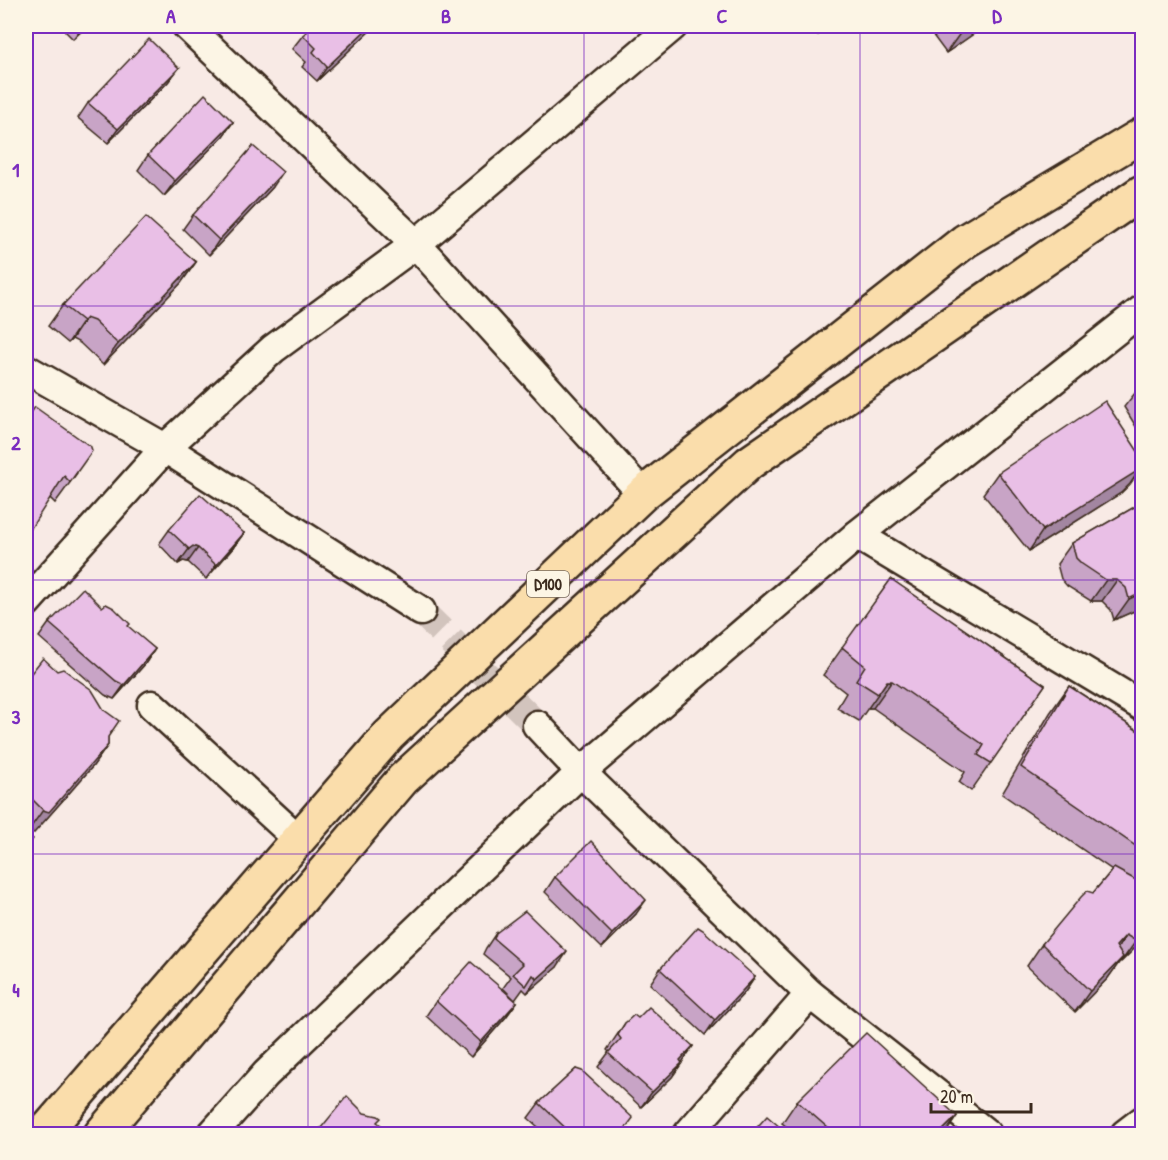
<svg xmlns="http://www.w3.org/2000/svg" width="1168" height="1160" font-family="'Patrick Hand',sans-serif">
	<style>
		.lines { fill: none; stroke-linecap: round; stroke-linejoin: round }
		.minor-tunnel { stroke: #d2c4bd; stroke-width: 28; stroke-dasharray: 28 14; stroke-linecap: butt }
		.minor-casing { stroke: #3b2a1e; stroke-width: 33 }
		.trunk-casing { stroke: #3b2a1e; stroke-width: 38 }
		.minor { stroke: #fcf5e5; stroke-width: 28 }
		.trunk { stroke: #faddab; stroke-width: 33 }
		.wall { fill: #c8a4c6; stroke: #3b2a1e; stroke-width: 1.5 }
		.shaded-wall { fill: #a386a1; stroke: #3b2a1e; stroke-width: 1.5 }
		.building { fill: #e9bfe6; stroke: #3b2a1e; stroke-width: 1.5 }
		.grid { fill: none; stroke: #7b2cbf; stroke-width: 1.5; stroke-opacity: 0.55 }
		.labels { text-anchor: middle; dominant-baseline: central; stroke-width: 4.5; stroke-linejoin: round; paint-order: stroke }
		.shield { fill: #fcf5e5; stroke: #75675a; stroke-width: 1.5 }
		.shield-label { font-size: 16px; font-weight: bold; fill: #3b2a1e }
		.neatline { fill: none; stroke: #7b2cbf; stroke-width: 2 }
		.grid-label { font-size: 20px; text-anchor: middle; font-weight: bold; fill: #7b2cbf }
	</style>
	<rect width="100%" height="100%" fill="#f8eae5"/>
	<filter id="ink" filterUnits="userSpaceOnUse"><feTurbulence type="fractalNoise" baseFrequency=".0167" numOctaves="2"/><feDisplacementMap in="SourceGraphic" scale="12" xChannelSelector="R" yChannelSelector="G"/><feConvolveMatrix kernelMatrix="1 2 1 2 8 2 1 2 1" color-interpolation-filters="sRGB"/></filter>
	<g filter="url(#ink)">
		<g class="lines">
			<!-- minor-tunnel -->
			<path class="minor-tunnel" d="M421,611L537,725"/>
			<defs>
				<g id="minor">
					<path d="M187,26L416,244L673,26"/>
					<path d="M26,369L165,448L26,603"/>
					<path d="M857,535L1142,310"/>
					<path d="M421,611L165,448L273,349L416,244L643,494"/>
					<path d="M152,705L298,839"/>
					<path d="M537,725L581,772L810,994L987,1134"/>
					<path d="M212,1134L266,1074L581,772L857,535L1142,706"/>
					<path d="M688,1134L810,994"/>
					<path d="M1125,1134L1142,1121"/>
				</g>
				<g id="trunk">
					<path d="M43,1134L389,735L643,494L965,241L1142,135"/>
					<path d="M101,1134L403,779L749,463L1142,192"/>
				</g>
			</defs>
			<!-- minor casing -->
			<use href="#minor" class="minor-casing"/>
			<!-- trunk casing -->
			<use href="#trunk" class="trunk-casing"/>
			<!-- minor -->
			<use href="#minor" class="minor"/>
			<!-- trunk -->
			<use href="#trunk" class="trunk"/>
		</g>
		<!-- wall -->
		<g class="wall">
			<path d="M60,26H87L73,39Z"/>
			<path d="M375,26L317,81L302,67L306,62L292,49L303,35Z"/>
			<path d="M810,26H829L818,35Z"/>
			<path d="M926,26H985L946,53Z"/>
			<path d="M179,68L168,82L108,143L78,118L88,103Z"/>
			<path d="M233,122L223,136L164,196L138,170L148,155Z"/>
			<path d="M273,187L209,255L183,229L193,215Z"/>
			<path d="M196,262L181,283L103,365L80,343L72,339L68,343L48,326L63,305Z"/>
			<path d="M1143,383V438L1124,407Z"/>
			<path d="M26,420L77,473L55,503L50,498Z"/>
			<path d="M1143,459V466L1130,484L1121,493L1029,551L983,494L998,473Z"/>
			<path d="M1143,502V607L1114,620L1111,610L1102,601H1091L1067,586L1061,579L1057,564L1072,543Z"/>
			<path d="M169,530L244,533L233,548L206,579L188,562L183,561L178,564L159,544Z"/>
			<path d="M891,579L1045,685L971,791L959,782L965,772L873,708H868L859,721L837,708L846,693L823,675Z"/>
			<path d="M102,607L155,649L145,664L114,699L105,695L39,637L49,623Z"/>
			<path d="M26,675L108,737V745L93,766L34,833L28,831L26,828Z"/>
			<path d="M1069,686L1143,734V940L1121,962L1120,961L1108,978L1075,1012L1027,966L1042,944L1093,893L1112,870L1002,794L1050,713Z"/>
			<path d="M555,877L636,914L602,948L545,892Z"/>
			<path d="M496,933L557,967L527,993L523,989L515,1000L503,988L511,977L483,954L486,948Z"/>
			<path d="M660,969L755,977L745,992L705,1035L650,984Z"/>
			<path d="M436,1001L517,1002L506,1017L471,1057L426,1016Z"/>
			<path d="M638,1018L693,1046L672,1077L641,1107L598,1067L609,1052L607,1050L625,1023Z"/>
			<path d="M576,1069L622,1134H546L528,1118L539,1103Z"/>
			<path d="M797,1101L957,1116L945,1134H796L782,1123Z"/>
		</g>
		<!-- shaded-wall -->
		<g class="shaded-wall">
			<path d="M83,26H87L73,39Z"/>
			<path d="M370,26H375L317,81L327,67Z"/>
			<path d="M824,26H829L818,35Z"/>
			<path d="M970,26H985L946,53L961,32Z"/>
			<path d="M179,68L168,82L108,143L118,129Z"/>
			<path d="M233,122L223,136L164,196L175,181Z"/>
			<path d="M283,172L273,187L209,255L219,240Z"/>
			<path d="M196,262L181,283L103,365L118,344Z"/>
			<path d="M86,318L72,339L68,343L83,321Z"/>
			<path d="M1143,465L1130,484L1121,493L1029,551L1043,530Z"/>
			<path d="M244,533L233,548L206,579L216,565Z"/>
			<path d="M193,546L198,548L188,562L183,561L178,564L189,549Z"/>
			<path d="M1106,580H1117L1102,601H1091Z"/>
			<path d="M1143,592V607L1114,620L1129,599Z"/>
			<path d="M155,649L145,664L114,699L124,685Z"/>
			<path d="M887,681H892L873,708H868Z"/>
			<path d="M108,745L93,766L34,833L28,831L43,810Z"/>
			<path d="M646,900L636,914L602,948L612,934Z"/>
			<path d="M1143,934V940L1121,962L1136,941Z"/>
			<path d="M1126,935L1112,957L1116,946Z"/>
			<path d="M567,952L557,967L527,993L537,979Z"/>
			<path d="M1123,957L1108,978L1075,1012L1090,991Z"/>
			<path d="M755,977L745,992L705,1035L715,1020Z"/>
			<path d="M517,1002L506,1017L471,1057L481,1042Z"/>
			<path d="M693,1046L683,1061L670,1074L680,1060Z"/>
			<path d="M682,1063L672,1077L641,1107L652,1092Z"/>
			<path d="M957,1116L945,1134H939Z"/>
		</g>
		<!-- building -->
		<g class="building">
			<path d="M312,26H370L327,67L313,52L316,48L303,35Z"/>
			<path d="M956,26H970L961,32Z"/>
			<path d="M149,39L179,68L118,129L88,103Z"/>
			<path d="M205,94L233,122L175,181L148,155Z"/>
			<path d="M253,146L283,172L219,240L193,215Z"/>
			<path d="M146,217L196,262L118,344L94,321L86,318L83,321L63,305Z"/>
			<path d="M1143,383V391L1139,386Z"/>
			<path d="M1105,401L1143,459V465L1136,472L1043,530L998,473Z"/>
			<path d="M35,407L91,447L92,451L70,482L64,476L26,536V420Z"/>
			<path d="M200,494L244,533L216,565L198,548L193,546L189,549L169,530Z"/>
			<path d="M1143,502V592L1129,599L1126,588L1117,580H1106L1082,564L1076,558L1072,543Z"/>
			<path d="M891,579L1045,685L991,763L978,755L984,745L892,681H887L878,694L856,680L865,666L842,647Z"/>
			<path d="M83,588L102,607L106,604L114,608L130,624L128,626L155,649L124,685L116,681L49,623Z"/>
			<path d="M43,658L57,671L63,669L92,690L104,710L119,721L108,737V745L49,812L43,810L30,797L26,794V675L28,677Z"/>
			<path d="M1069,686L1143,734V851L1021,767Z"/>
			<path d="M26,834L33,839L26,848Z"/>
			<path d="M591,841L646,900L612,934L555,877Z"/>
			<path d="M1114,868L1143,884V934L1136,941L1126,935L1116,946L1123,957L1090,991L1042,944L1081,897L1087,891L1093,893Z"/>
			<path d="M525,911L567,952L537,979L533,975L526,986L513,974L523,964L494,939L496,933Z"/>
			<path d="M698,927L703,930L755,977L715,1020L660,969Z"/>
			<path d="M471,962L517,1002L481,1042L436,1001Z"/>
			<path d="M649,1007L693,1046L680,1060L682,1063L652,1092L608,1053L621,1039L618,1035L625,1023L634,1015L638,1018Z"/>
			<path d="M866,1033L957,1116L939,1134H835L797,1101Z"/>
			<path d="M576,1069L582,1071L633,1118L621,1134L617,1131L614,1134H572L539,1103Z"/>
			<path d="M347,1096L364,1113L378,1116L381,1118L377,1122L393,1134H316Z"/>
			<path d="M767,1116L788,1134H751Z"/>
		</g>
	</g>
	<!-- grid -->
	<path class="grid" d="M308,26V1134M584,26V1134M860,26V1134M26,306H1142M26,580H1142M26,854H1142"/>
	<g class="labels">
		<!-- shield labels -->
		<rect class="shield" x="527" y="571" width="42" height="26" rx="4.5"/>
		<g class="shield-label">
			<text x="548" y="584">D100</text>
		</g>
	</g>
	<!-- margin -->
	<rect width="1168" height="1160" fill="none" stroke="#fcf5e5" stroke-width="66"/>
	<!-- scale -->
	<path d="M931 1103v9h100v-9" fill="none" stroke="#3b2a1e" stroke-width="3"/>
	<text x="940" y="1103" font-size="18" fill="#3b2a1e" stroke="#fcf5e5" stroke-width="4.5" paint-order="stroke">20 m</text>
	<rect x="33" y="33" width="1102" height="1094" class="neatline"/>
	<g class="grid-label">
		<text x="171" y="23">A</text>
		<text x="446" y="23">B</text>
		<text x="722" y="23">C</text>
		<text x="997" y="23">D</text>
		<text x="16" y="177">1</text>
		<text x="16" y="450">2</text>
		<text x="16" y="724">3</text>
		<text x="16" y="997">4</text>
	</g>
</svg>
